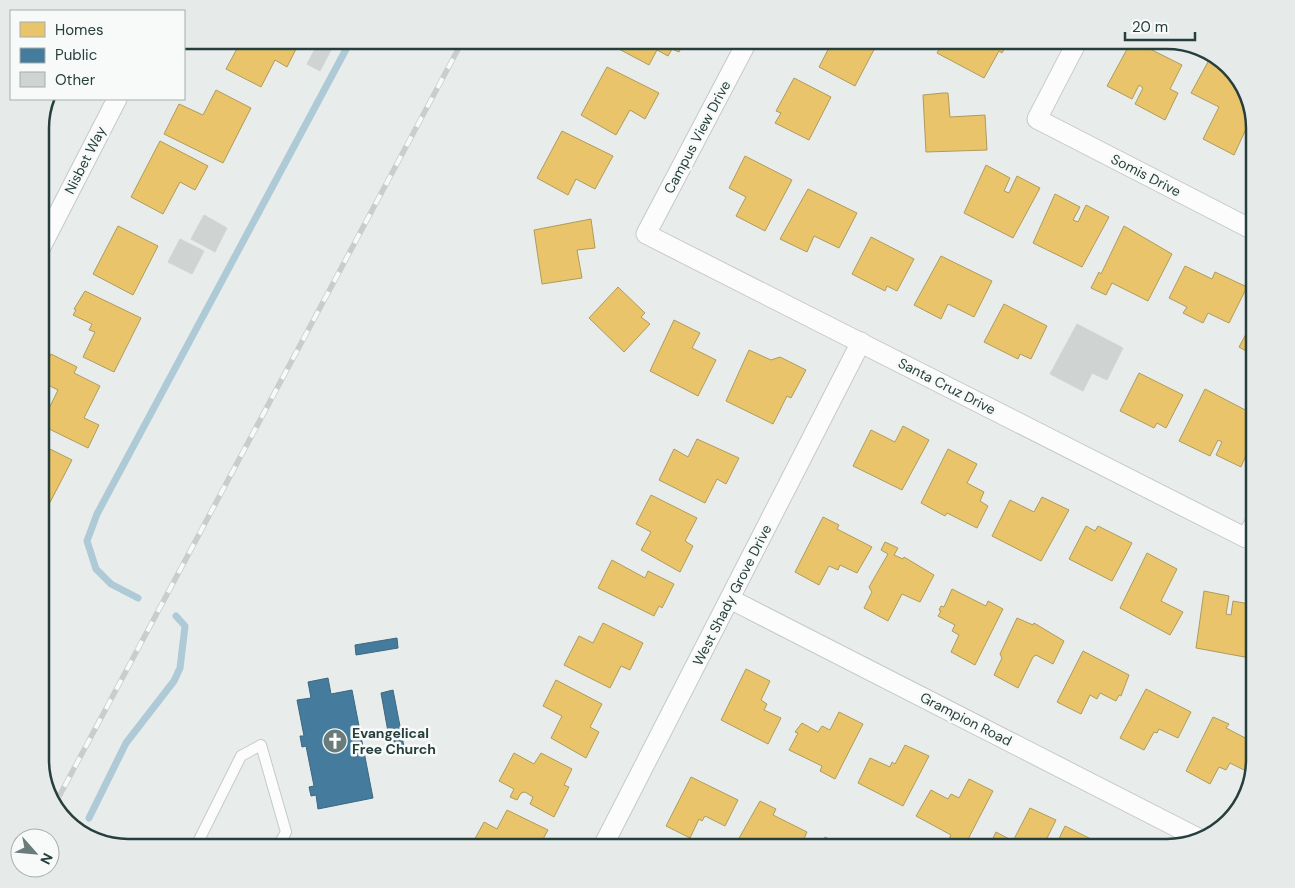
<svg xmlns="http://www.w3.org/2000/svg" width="1295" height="888" font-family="'DM Sans',sans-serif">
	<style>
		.homes { fill: #e9c46a; stroke: #ae9c5c }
		.public { fill: #457b9d; stroke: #3c6980 }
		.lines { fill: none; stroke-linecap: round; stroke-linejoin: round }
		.stream { stroke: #adcad6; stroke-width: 7 }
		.building { fill: #cfd3d2; stroke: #d1d5d4 }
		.service-casing { stroke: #c5c9c8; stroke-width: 12 }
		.minor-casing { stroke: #c5c9c8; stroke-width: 21 }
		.service { stroke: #fcfcfc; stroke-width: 10 }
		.minor { stroke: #fcfcfc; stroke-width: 19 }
		.rail-casing { stroke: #c9cdcc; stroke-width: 5.5 }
		.rail { stroke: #f7faf9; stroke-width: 4; stroke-dasharray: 11; stroke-linecap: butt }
		.labels { text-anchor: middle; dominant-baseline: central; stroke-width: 5; stroke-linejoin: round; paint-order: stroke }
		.street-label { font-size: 14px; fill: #263f3c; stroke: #f7faf9 }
		.poi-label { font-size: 14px; font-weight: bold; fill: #263f3c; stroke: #f7faf9; text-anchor: start }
		.rim { fill: none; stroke: #263f3c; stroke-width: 2.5 }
	</style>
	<rect width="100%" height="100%" fill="#e8eceb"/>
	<!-- homes -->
	<g class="homes">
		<path d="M229,40H293L299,43L287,67L275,60L261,87L226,69L239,45Z"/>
		<path d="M622,40H685L679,52L672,49L668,56L657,50L649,65L617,48Z"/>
		<path d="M828,40H879L855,86L819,67L832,42Z"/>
		<path d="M944,40H1009L1002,53L999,51L984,78L937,53Z"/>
		<path d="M1132,40L1182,65L1170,89L1178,93L1165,120L1135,104L1143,88L1139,85L1132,99L1107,86Z"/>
		<path d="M1209,60L1231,71L1243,84L1252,116L1234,155L1203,139L1219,107L1191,93Z"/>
		<path d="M607,67L659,93L645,119L630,110L616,135L581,115Z"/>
		<path d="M794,78L831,97L809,140L775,123L781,113L776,111Z"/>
		<path d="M216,90L251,108L223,163L164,134L179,104L203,115Z"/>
		<path d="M943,93H948L950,117L985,115L987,150L926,152L923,95Z"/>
		<path d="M562,131L613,156L595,189L576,179L568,195L537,178Z"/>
		<path d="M160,141L208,166L195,190L180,182L163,214L131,197Z"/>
		<path d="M745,156L792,180L765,231L736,216L746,197L729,188Z"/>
		<path d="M986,165L1010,178L1004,191L1009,193L1017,176L1040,188L1013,238L964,213Z"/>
		<path d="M808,189L857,213L839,248L814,236L807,252L780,239Z"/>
		<path d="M1055,194L1080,207L1073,220L1078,222L1086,205L1109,217L1082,267L1033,243Z"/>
		<path d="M591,219L595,248L577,250L582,278L542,284L534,230Z"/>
		<path d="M118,226L158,246L133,295L93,274Z"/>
		<path d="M1124,226L1172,254L1148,301L1112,283L1106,295L1091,288L1099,272L1101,274Z"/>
		<path d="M871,237L914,259L897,291L887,286L885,291L852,274Z"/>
		<path d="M941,256L992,281L974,317L948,304L941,319L914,305Z"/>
		<path d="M1185,266L1212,279L1215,272L1247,287L1229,323L1208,313L1203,323L1183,313L1187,307L1169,298Z"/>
		<path d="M618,287L645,313L641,317L650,324L624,352L589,318Z"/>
		<path d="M85,291L141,318L114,372L83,357L95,332L89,330L92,324L73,315L76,310L74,309Z"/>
		<path d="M1004,304L1047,326L1031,359L1020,354L1018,359L984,342Z"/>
		<path d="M1255,311V356L1239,347L1254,319L1252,318Z"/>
		<path d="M674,320L700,333L692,348L716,360L698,396L650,371Z"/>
		<path d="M749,350L771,360L780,357L806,370L791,398L787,396L773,424L726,401Z"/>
		<path d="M51,354L77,367L74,373L100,386L84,418L99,425L88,448L41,425L58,390L40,381V376Z"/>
		<path d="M1139,373L1183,395L1166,428L1157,423L1154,428L1120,411Z"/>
		<path d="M1205,389L1255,415V434L1241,467L1216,455L1222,442L1218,440L1210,456L1179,441Z"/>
		<path d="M903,426L929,440L902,490L853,466L871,430L895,442Z"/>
		<path d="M697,439L739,458L726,484L717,479L705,503L659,480L674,449L688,457Z"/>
		<path d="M40,444L72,460L45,512L40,510Z"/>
		<path d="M948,449L977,464L967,483L984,492L980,501L988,506L977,528L947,513L945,516L921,503Z"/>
		<path d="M651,495L697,518L685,541L693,546L680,572L641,550L651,532L636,524Z"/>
		<path d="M1042,497L1069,510L1041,561L992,536L1010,500L1034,512Z"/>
		<path d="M823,517L839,525L837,529L872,547L857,573L840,565L838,570L829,566L819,585L795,572Z"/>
		<path d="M1086,526L1095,531L1098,526L1132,543L1112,581L1069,559Z"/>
		<path d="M885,542L898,548L894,555L903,559L904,557L934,575L920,602L902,594L888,621L864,608L872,592L869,587L888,554L881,550Z"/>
		<path d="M1147,553L1177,569L1161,601L1183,612L1170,635L1120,608Z"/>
		<path d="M612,560L645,578L648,571L674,584L662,608L659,606L654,616L598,588Z"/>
		<path d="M952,589L986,606L988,601L1003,609L975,665L951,652L959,635L952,631L955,625L938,616L941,611L939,610L941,606L944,607Z"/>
		<path d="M1204,591L1229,596L1226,614L1231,615L1233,601L1255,605V626L1250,658L1196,648Z"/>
		<path d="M1017,618L1033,625L1034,623L1064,641L1053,664L1036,655L1033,657L1018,688L994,675L1002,658L1000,654Z"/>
		<path d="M603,623L643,643L630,670L621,666L610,688L564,665L579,636L593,643Z"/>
		<path d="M1083,651L1129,675L1121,696L1119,695L1116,701L1100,693L1097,699L1090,695L1081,714L1057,702Z"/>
		<path d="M746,669L770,681L761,700L767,704L764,710L781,718L768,744L721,720Z"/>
		<path d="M556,680L602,704L590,727L599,732L586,758L551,738L562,716L543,706Z"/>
		<path d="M1146,689L1191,712L1178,738L1159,729L1157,733L1154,732L1144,750L1120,738Z"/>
		<path d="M839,712L863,724L835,779L820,771L822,766L789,750L798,733L795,732L802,723L818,732L822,726L830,730Z"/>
		<path d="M1213,717L1229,724L1226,728L1255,743V753L1246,771L1230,763L1226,770L1219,767L1210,784L1186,771Z"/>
		<path d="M905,745L929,756L903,806L858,783L870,758L890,767L892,762L895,764Z"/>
		<path d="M514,753L534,764L541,753L572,769L564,785L569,787L554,817L530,804L533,797L525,792L521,793L517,800L510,797L514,789L499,781Z"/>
		<path d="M691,777L738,800L725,826L705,816L702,821L699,819L690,838L666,826Z"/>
		<path d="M969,779L993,791L964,847L949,839L951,835L916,816L931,790L948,799L951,794L959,798Z"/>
		<path d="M760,801L776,809L773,815L807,832L800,848H737L740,841L738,840Z"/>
		<path d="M1030,808L1056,820L1046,840L1049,842L1046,848H988L996,832L1013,841Z"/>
		<path d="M507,810L548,830L538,848H470L484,822L497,829Z"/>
		<path d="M1065,826L1097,842L1094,848H1062L1057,843Z"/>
		<path d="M825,837L847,848H820Z"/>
	</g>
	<!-- public -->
	<g class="public">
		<path d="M397,638L398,648L356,655L355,645Z"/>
		<path d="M328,678L331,694L352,690L373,798L318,809L316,795L311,796L309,787L314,786L306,746L302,747L300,736H304L297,700L311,698L308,682Z"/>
		<path d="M393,690L405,752L392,754L381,693Z"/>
	</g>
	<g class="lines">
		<!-- stream -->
		<g class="stream">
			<path d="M138,598L111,584L96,569L87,541L97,514L351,40"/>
			<path d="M89,818L126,743L174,681L180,668L185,626L176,616"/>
		</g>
	</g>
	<!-- building -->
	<g class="building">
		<path d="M318,43L331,50L320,71L307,64Z"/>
		<path d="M204,215L227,228L215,252L191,239Z"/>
		<path d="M180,239L204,251L192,274L168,262Z"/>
		<path d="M1077,324L1123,348L1107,380L1092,373L1083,391L1050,374Z"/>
	</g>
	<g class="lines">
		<defs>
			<path id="service" d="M195,848L241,756L261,745L286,832L277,848"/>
			<g id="minor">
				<path d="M748,40L646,234L1246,538L1255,522"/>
				<path d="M1078,40L1037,119L1255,231"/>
				<path d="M40,249L117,99"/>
				<path d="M730,599L1202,840"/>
				<path d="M602,848L861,342"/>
			</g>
		</defs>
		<!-- service casing -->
		<use href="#service" class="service-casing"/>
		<!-- minor casing -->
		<use href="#minor" class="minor-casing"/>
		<!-- service -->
		<use href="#service" class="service"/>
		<!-- minor -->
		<use href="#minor" class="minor"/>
		<defs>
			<path id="rail" d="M54,806L463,40"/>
		</defs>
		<!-- rail casing -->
		<use href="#rail" class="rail-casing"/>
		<!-- rail -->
		<use href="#rail" class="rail"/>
	</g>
	<!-- icons -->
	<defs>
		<symbol id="church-disc" viewBox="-11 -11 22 22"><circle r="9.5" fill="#6a7c79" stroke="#f7faf9"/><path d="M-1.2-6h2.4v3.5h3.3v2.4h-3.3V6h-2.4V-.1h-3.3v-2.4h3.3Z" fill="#fff"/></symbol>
	</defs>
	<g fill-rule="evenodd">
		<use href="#church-disc" x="321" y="727" width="28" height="28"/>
	</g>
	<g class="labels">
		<!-- street labels -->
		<g class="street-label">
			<text transform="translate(697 137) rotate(-62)">Campus View Drive</text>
			<text transform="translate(85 160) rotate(-63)">Nisbet Way</text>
			<text transform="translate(1146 175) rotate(27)">Somis Drive</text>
			<text transform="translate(947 386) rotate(27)">Santa Cruz Drive</text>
			<text transform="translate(732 595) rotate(-63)">West Shady Grove Drive</text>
			<text transform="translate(966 719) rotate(27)">Grampion Road</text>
		</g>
		<!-- poi labels -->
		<g class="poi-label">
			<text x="352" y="733">Evangelical<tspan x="352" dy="16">Free Church</tspan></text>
		</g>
	</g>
	<!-- crop -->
	<path d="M0 0H1295V888H0ZM128 49H1167A79 79 0 0 1 1246 128V760A79 79 0 0 1 1167 839H128A79 79 0 0 1 49 760V128A79 79 0 0 1 128 49Z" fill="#e6ebea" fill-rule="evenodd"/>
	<path class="rim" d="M128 49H1167A79 79 0 0 1 1246 128V760A79 79 0 0 1 1167 839H128A79 79 0 0 1 49 760V128A79 79 0 0 1 128 49Z"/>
	<!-- legend -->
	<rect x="10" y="10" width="175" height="90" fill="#f7faf9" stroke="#a3afad"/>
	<rect x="20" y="22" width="25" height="15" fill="#e9c46a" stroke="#a3afad"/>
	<text x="55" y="35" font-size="15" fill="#263f3c">Homes</text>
	<rect x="20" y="48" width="25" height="15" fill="#457b9d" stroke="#a3afad"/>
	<text x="55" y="60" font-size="15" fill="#263f3c">Public</text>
	<rect x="20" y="72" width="25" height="15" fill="#cfd3d2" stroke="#a3afad"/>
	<text x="55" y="85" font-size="15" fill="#263f3c">Other</text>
	<!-- north arrow -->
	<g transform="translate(35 853) rotate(117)"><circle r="24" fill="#f7faf9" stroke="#a3afad"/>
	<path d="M0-4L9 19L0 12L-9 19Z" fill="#6a7c79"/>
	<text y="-8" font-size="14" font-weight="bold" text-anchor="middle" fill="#263f3c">N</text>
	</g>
	<!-- scale -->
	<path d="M1125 32v8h70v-8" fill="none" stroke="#263f3c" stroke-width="2.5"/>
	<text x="1132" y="32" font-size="15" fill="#263f3c" stroke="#f7faf9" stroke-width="4" paint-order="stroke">20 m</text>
</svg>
